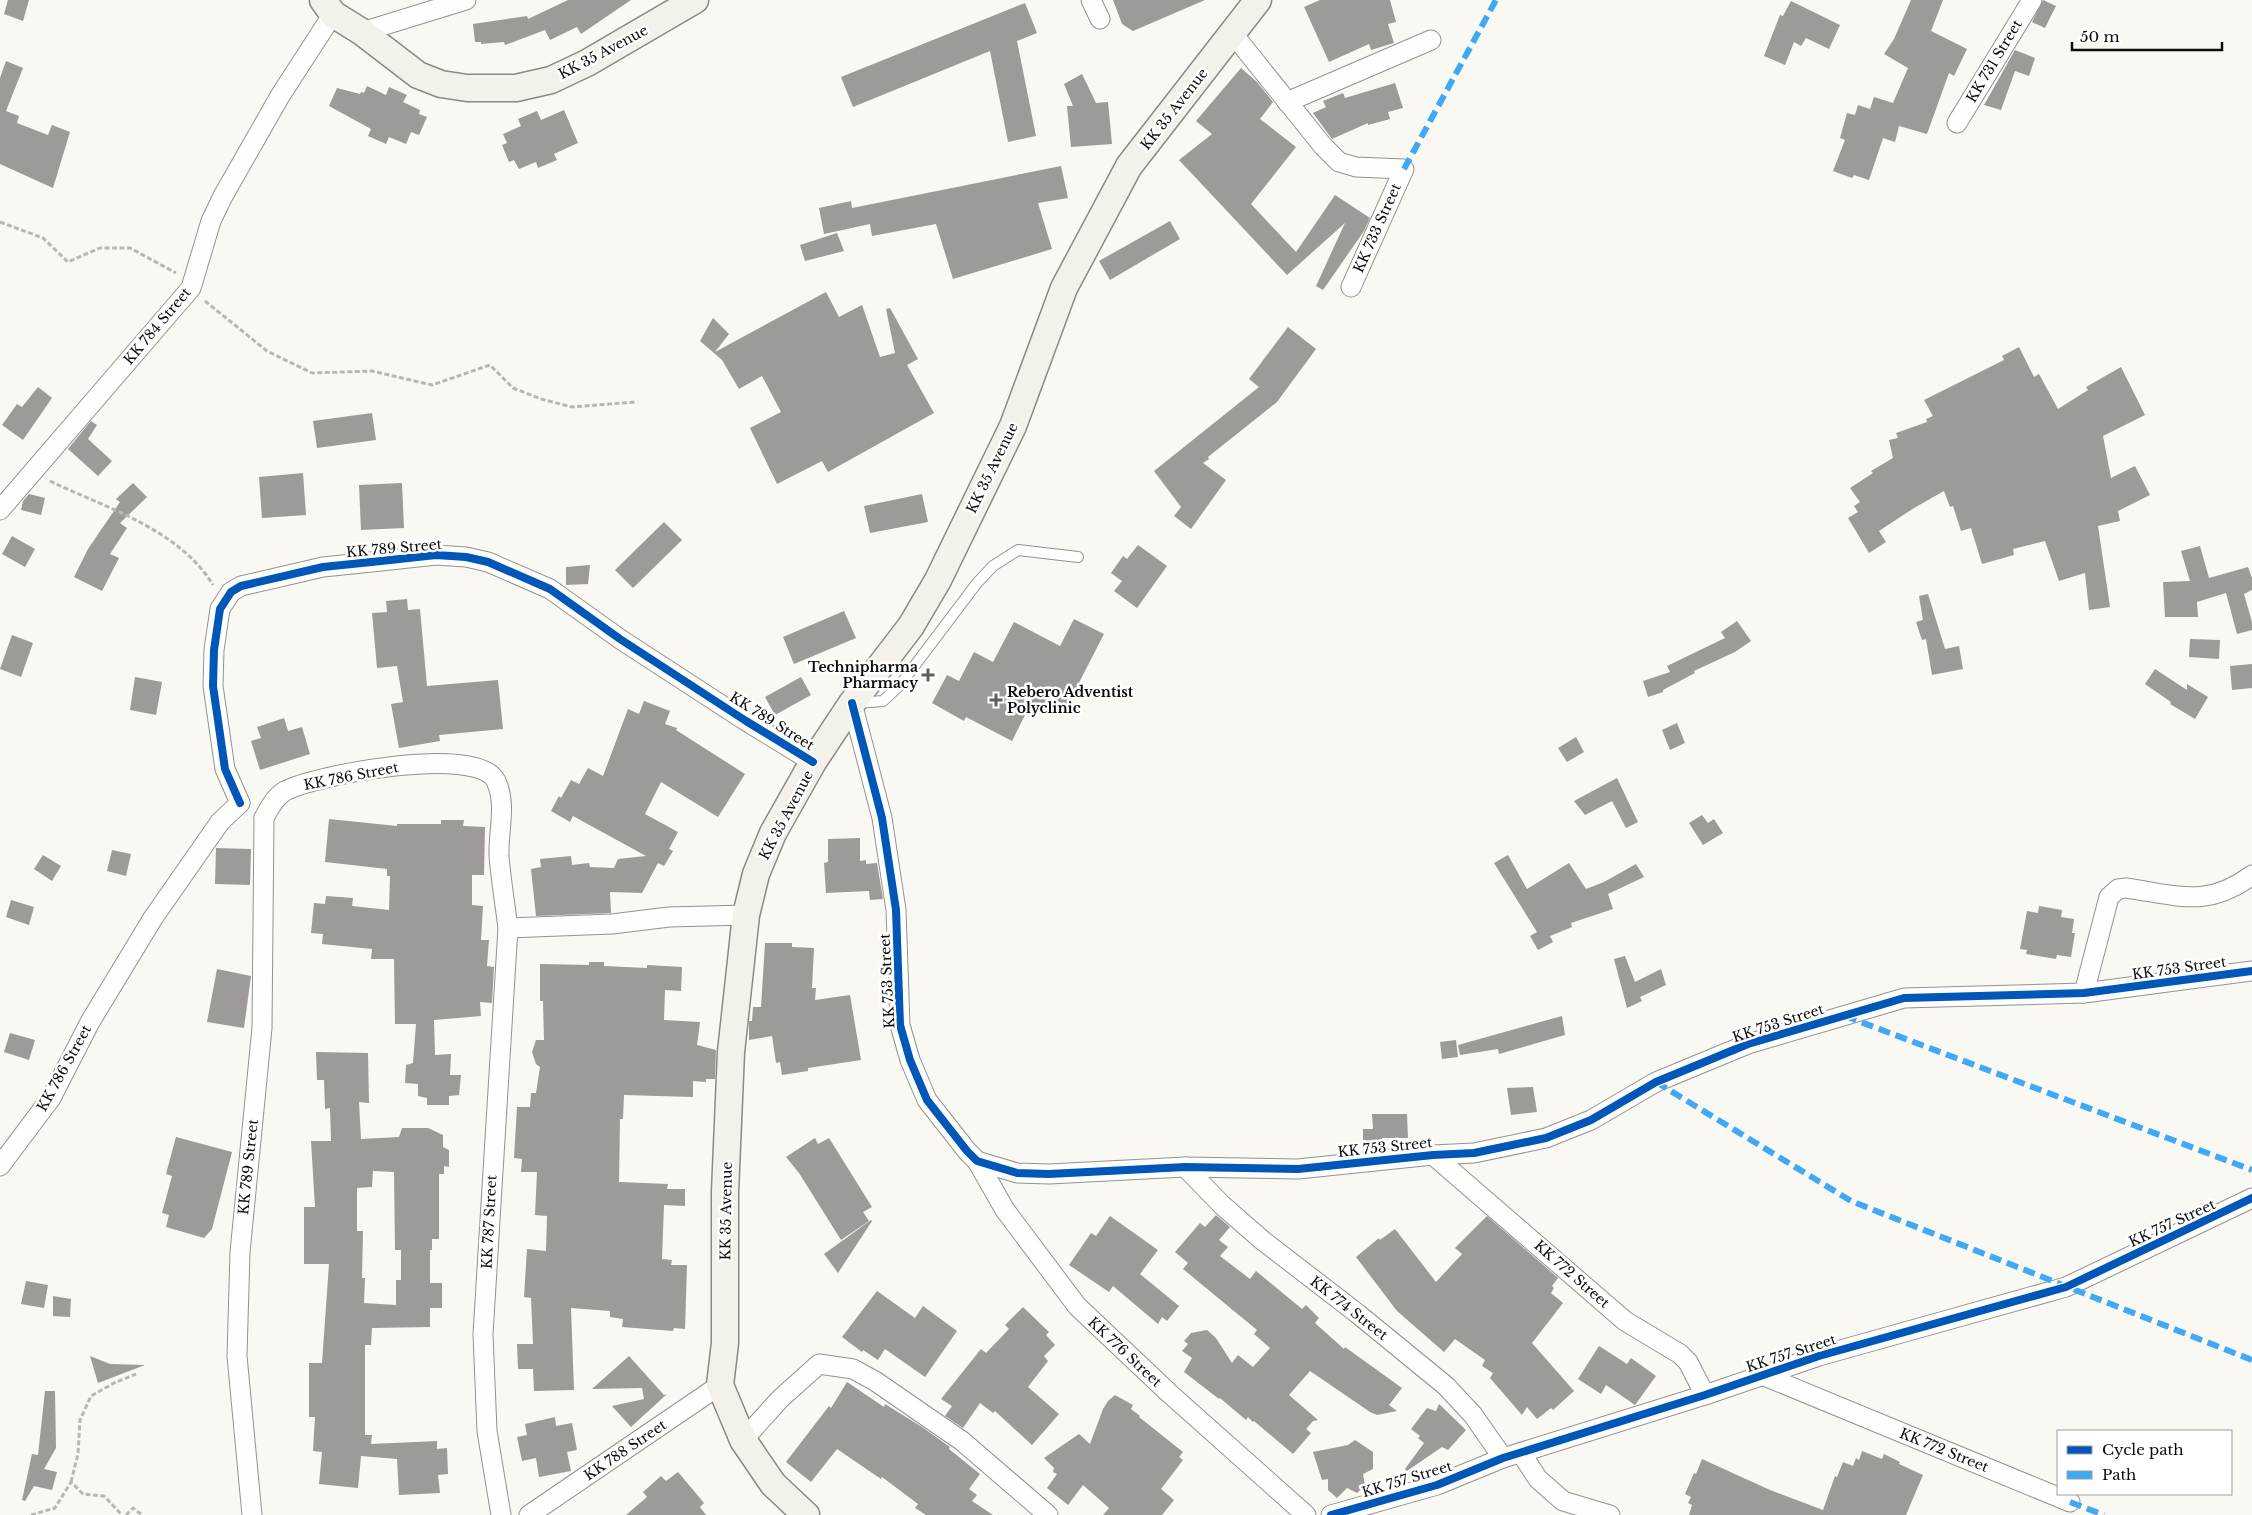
<svg xmlns="http://www.w3.org/2000/svg" width="2252" height="1515" font-family="'Libre Baskerville',serif">
	<style>
		.building { fill: #9d9a97; fill-rule: evenodd }
		.lines { fill: none; stroke-linecap: round; stroke-linejoin: round }
		.service-casing { stroke: #939290; stroke-width: 12 }
		.minor-casing { stroke: #939290; stroke-width: 21 }
		.secondary-casing { stroke: #8a8986; stroke-width: 29 }
		.path { stroke: #b7b7b6; stroke-width: 3; stroke-dasharray: 5 2.5; stroke-linecap: butt }
		.service { stroke: #fefefd; stroke-width: 10 }
		.minor { stroke: #fefefd; stroke-width: 19 }
		.secondary { stroke: #f3f1ea; stroke-width: 26 }
		.quiet { stroke: #3fa9f5; stroke-width: 6; stroke-dasharray: 12 6; stroke-linecap: butt }
		.cycleway-casing { stroke: #fff; stroke-width: 11 }
		.cycleway { stroke: #0057b8; stroke-width: 8 }
		.poi-dot { fill: #5f5f5c; stroke: #fff; stroke-width: 2 }
		.labels { text-anchor: middle; dominant-baseline: central; stroke-width: 5; stroke-linejoin: round; paint-order: stroke }
		.street-label { font-size: 14px; fill: #0c0c0c; stroke: #fff }
		.poi-label { font-size: 14px; font-weight: bold; fill: #0c0c0c; stroke: #fff; text-anchor: end }
	</style>
	<rect width="100%" height="100%" fill="#faf8f2"/>
	<!-- building -->
	<g class="building">
		<path d="M8,0H29L23,21L4,14Z"/>
		<path d="M568,0H631L581,34L577,27L550,40L545,30L505,45L504,42L481,44V42H475L473,24L527,16L528,19Z"/>
		<path d="M1113,0H1205L1133,31L1122,24Z"/>
		<path d="M1320,0H1390L1396,22L1388,24L1394,43L1371,50L1369,44L1329,62L1304,7Z"/>
		<path d="M1911,0H1943L1931,31L1967,49L1954,76L1949,73L1927,134L1899,126L1895,142L1883,138L1869,180L1854,175L1852,178L1833,171L1845,140L1840,138L1847,113L1855,115L1858,105L1870,109L1874,97L1893,103L1908,68L1884,54L1894,39Z"/>
		<path d="M2043,0L2056,6L2045,28L2032,22Z"/>
		<path d="M1791,1L1840,25L1829,49L1806,38L1801,46L1794,42L1785,65L1764,56L1780,15L1783,16Z"/>
		<path d="M1025,3L1037,33L1017,41L1036,136L1008,142L990,51L853,107L841,77Z"/>
		<path d="M2015,50L2035,58L2029,76L2015,71L2001,110L1984,105Z"/>
		<path d="M6,61L23,68L6,111L19,116L17,123L48,135L52,125L70,132L53,188L0,164V78Z"/>
		<path d="M1241,68L1257,82L1273,102L1260,119L1296,147L1251,204L1296,252L1335,195L1370,218L1364,231L1323,290L1316,286L1345,223L1287,275L1179,160L1212,134L1196,121Z"/>
		<path d="M1082,74L1096,103L1108,102L1112,144L1071,147L1067,106H1073L1064,84Z"/>
		<path d="M1395,83L1403,108L1388,112L1390,119L1368,125V123L1332,139L1313,113L1326,107L1323,101L1343,93L1345,98Z"/>
		<path d="M367,86L386,95L389,87L407,95L403,102L420,110L419,114L427,117L419,135L411,132L406,144L389,137L386,144L368,136L371,129L329,106L337,88L360,94L361,92L364,93Z"/>
		<path d="M564,110L578,143L554,154L557,160L538,168L536,162L519,169L514,160L509,162L502,145L507,143L503,134L521,126L518,119L537,111L541,120Z"/>
		<path d="M1061,166L1068,198L1038,203L1052,249L953,279L936,224L872,236L870,224L824,234L819,208L851,201L852,208Z"/>
		<path d="M1170,221L1180,239L1110,280L1099,261Z"/>
		<path d="M837,233L844,251L805,261L800,245Z"/>
		<path d="M826,292L839,317L862,305L880,357L895,353L886,309L890,308L918,359L907,365L934,413L828,472L822,461L777,484L750,428L781,412L762,376L739,389L722,360L700,341L713,318L729,334L715,352Z"/>
		<path d="M1288,327L1316,349L1277,402L1208,457L1209,459L1203,463L1226,480L1191,529L1174,516L1181,507L1154,471L1259,387L1249,379Z"/>
		<path d="M2019,347L2034,377L2039,374L2058,409L2088,390L2086,387L2121,367L2145,415L2103,436L2111,478L2135,466L2150,495L2118,511L2120,521L2098,526L2110,607L2089,610L2085,573L2059,581L2045,541L2013,549L2014,555L1982,564L1971,528L1961,531L1953,506L1950,507L1944,491L1914,508L1879,531L1886,542L1869,553L1848,518L1858,512L1854,506L1860,502L1850,488L1873,473L1871,471L1893,458L1889,440L1898,438L1896,433L1927,422L1926,419L1933,416L1924,400L2004,360L2002,356Z"/>
		<path d="M38,387L52,398L23,440L2,425L17,404L22,407Z"/>
		<path d="M372,413L376,440L317,448L313,421Z"/>
		<path d="M91,421L97,425L88,439L112,461L98,476L68,449Z"/>
		<path d="M303,473L306,515L262,518L259,477Z"/>
		<path d="M133,483L147,497L120,523L127,528L110,554L119,558L102,591L74,577L88,549L120,502L116,499Z"/>
		<path d="M402,483L404,528L361,530L359,485Z"/>
		<path d="M29,494L45,498L41,515L21,510L23,501Z"/>
		<path d="M922,494L928,522L870,533L864,506Z"/>
		<path d="M664,522L682,540L633,588L615,570Z"/>
		<path d="M12,536L35,549L25,567L2,554Z"/>
		<path d="M1138,545L1167,566L1137,608L1114,591L1122,581L1111,573L1123,556L1127,559Z"/>
		<path d="M2200,546L2209,578L2248,567L2252,578V590L2244,594L2252,622V630L2237,634L2226,593L2197,602L2198,617H2165L2163,582L2190,581L2181,551Z"/>
		<path d="M590,565L588,584L566,585V567Z"/>
		<path d="M1928,594L1945,649L1959,646L1963,669L1932,675L1926,639L1922,640L1916,622L1923,620L1919,596Z"/>
		<path d="M407,599L408,610L420,609L427,686L498,680L503,729L439,735L440,741L399,748L391,704L403,702L397,666L377,668L372,613L387,612L386,601Z"/>
		<path d="M844,611L856,638L794,664L783,637Z"/>
		<path d="M1074,619L1104,634L1067,706L1051,698L1044,710L1031,703L1012,741L966,717L964,721L932,703L947,675L959,681L974,652L993,662L1014,622L1060,646Z"/>
		<path d="M1737,621L1751,641L1735,652L1694,671L1695,673L1663,690V692L1648,697L1643,681L1670,672L1667,666L1725,638L1721,632Z"/>
		<path d="M12,635L33,643L21,677L0,669Z"/>
		<path d="M2190,639L2220,640L2219,659L2189,657Z"/>
		<path d="M2252,664V688L2232,690L2230,666Z"/>
		<path d="M2155,669L2187,690V684L2208,697L2195,719L2170,704L2171,702L2145,684Z"/>
		<path d="M135,677L162,682L156,715L130,710Z"/>
		<path d="M801,677L811,695L775,715L765,697Z"/>
		<path d="M644,701L670,711L665,724L677,728L676,730L745,774L718,817L661,782L645,814L678,832L669,849L673,851L664,866L658,863L642,893L610,892L611,913L536,916L531,869L541,867L540,859L571,856L572,865L589,863L590,867L614,868L618,859L646,856L573,816L570,822L551,811L559,796L561,798L571,780L579,784L588,768L603,776L628,709L639,714Z"/>
		<path d="M284,718L288,731L302,727L310,754L260,770L251,741L261,738L257,727Z"/>
		<path d="M1677,723L1685,743L1670,750L1662,730Z"/>
		<path d="M1576,737L1584,752L1567,762L1558,748Z"/>
		<path d="M1617,778L1638,822L1626,828L1612,801L1585,815L1574,801Z"/>
		<path d="M1702,815L1708,823L1714,819L1723,833L1703,845L1689,823Z"/>
		<path d="M329,819L397,826V824H441V820H464L463,826L485,827L484,875H472V905L483,906L481,940H489L487,966L494,967L492,1003L480,1002L481,1016L434,1020L435,1055L451,1054L450,1075H461L459,1095L449,1096V1105H427V1098L418,1096V1084L405,1083L406,1065L413,1063L416,1024H395L394,959H371L372,949L322,944L323,934L311,933L314,903L325,904L326,896L353,898L352,906L389,910L390,876H387V869L325,862Z"/>
		<path d="M860,838V861L866,860V864L877,863L883,899L870,900L869,891L826,893L824,863L828,862V839Z"/>
		<path d="M216,848L251,849L250,885L215,884Z"/>
		<path d="M112,850L131,854L126,876L107,871Z"/>
		<path d="M43,855L61,866L52,881L34,869Z"/>
		<path d="M1508,855L1527,889L1569,863L1586,889L1604,882L1636,864L1644,877L1608,894L1613,909L1571,923L1572,927L1550,936L1553,942L1538,950L1530,936L1537,932L1494,863Z"/>
		<path d="M11,900L34,907L29,925L6,917Z"/>
		<path d="M2039,906L2062,910L2061,917L2074,919L2072,933H2075L2071,957L2057,955L2056,959L2026,954L2027,950L2020,949L2027,911L2038,913Z"/>
		<path d="M765,943H792V947L814,948L812,988H816L815,1000L850,995L861,1060L808,1068V1071L782,1075L780,1062L776,1063L772,1036L749,1040V1021H752L753,1007H761Z"/>
		<path d="M1625,956L1635,982L1661,969L1666,985L1640,997L1642,1001L1627,1008L1614,959Z"/>
		<path d="M589,962H604V966L647,968V965L682,967L681,991L665,990L664,1020L700,1022L697,1045L716,1050L715,1079H706V1082L693,1081V1097L624,1095L623,1119H620L619,1182L668,1184L667,1189H685V1206L664,1205L662,1259L672,1260L671,1265H687L685,1329L674,1328L673,1331L622,1327L623,1319L610,1317V1311L571,1308L574,1390L534,1391L533,1369H518L517,1344H533L531,1298L524,1297L527,1249L546,1251L547,1216L535,1215L537,1172H521L522,1159L514,1158L517,1107H530L531,1093H536L540,1067L536,1064L532,1052L536,1040H544L543,1001H540V964L589,965Z"/>
		<path d="M217,969L251,976L244,1028L207,1022Z"/>
		<path d="M1562,1016L1565,1035L1499,1054L1498,1049L1460,1055L1458,1045Z"/>
		<path d="M10,1033L35,1040L29,1060L4,1052Z"/>
		<path d="M1456,1040L1458,1057L1442,1059L1440,1042Z"/>
		<path d="M316,1052L368,1053L369,1103L359,1102L361,1139L399,1137L402,1128H428L443,1135V1147L449,1150V1167L444,1166V1174H439V1239H432V1250H430V1283H442V1308H430V1327L372,1328L371,1345H365V1435H372L371,1444L437,1441V1449L447,1448L448,1474L438,1475L440,1493L399,1495L397,1459L361,1456L358,1488L319,1484L322,1452L313,1451L315,1417H309V1363H322L329,1264H304V1207H315L311,1141H331L330,1108L325,1109L324,1080H317ZM373,1171L394,1172L395,1250H401V1280H396V1305L364,1303L365,1278H362L363,1231H357V1188L372,1187Z"/>
		<path d="M1533,1087L1537,1112L1511,1115L1507,1088Z"/>
		<path d="M1372,1114H1407L1408,1138H1382L1383,1149L1363,1151V1129H1373Z"/>
		<path d="M176,1137L232,1152L212,1229L204,1238L166,1227L169,1215L162,1213L172,1176L166,1174Z"/>
		<path d="M815,1138L818,1144L829,1138L872,1207L863,1212L869,1221L841,1240L799,1173L786,1157Z"/>
		<path d="M1216,1215L1230,1227L1219,1240L1228,1247L1220,1256L1250,1279L1256,1271L1302,1309L1306,1305L1319,1318L1315,1323L1344,1349L1345,1347L1402,1388L1389,1405L1397,1411L1377,1415L1370,1412L1310,1371L1289,1395L1318,1420L1313,1421L1306,1429L1311,1433L1293,1454L1254,1421L1253,1422L1248,1417L1246,1420L1220,1398L1219,1399L1184,1372L1192,1358L1182,1351L1188,1344L1184,1341L1191,1333L1207,1330L1216,1338L1232,1363L1238,1355L1253,1367L1270,1348L1254,1334L1257,1330L1183,1269L1188,1263L1175,1252L1200,1223L1205,1227Z"/>
		<path d="M1110,1216L1158,1250L1140,1274L1179,1306L1167,1321L1162,1317L1158,1324L1113,1286L1109,1292L1069,1265L1091,1233L1096,1236Z"/>
		<path d="M1487,1216L1558,1278L1552,1286L1554,1288L1551,1293L1563,1303L1532,1343L1574,1391L1553,1410L1551,1408L1537,1419L1527,1407L1522,1415L1490,1378L1493,1373L1482,1366L1485,1360L1455,1339L1444,1352L1397,1311L1356,1257L1379,1238L1380,1240L1395,1229L1436,1282L1462,1254L1455,1248Z"/>
		<path d="M871,1220L872,1221L838,1273L824,1254Z"/>
		<path d="M26,1281L48,1285L44,1308L21,1304Z"/>
		<path d="M877,1291L915,1318L923,1306L957,1331L925,1377L885,1349L878,1360L863,1350L862,1352L842,1337Z"/>
		<path d="M53,1296L71,1299L70,1317L53,1316Z"/>
		<path d="M1023,1307L1049,1332L1046,1335L1055,1345L1044,1356L1048,1361L1028,1387L1059,1414L1032,1445L995,1411L993,1413L980,1403L963,1428L945,1416L952,1406L941,1399L981,1349L986,1353L1009,1329L1005,1325Z"/>
		<path d="M1599,1346L1627,1364L1631,1358L1656,1376L1635,1405L1606,1385L1601,1394L1578,1379Z"/>
		<path d="M90,1356L110,1364L145,1365L98,1383Z"/>
		<path d="M629,1356L664,1395L667,1394L631,1427L612,1406L644,1399L642,1388L592,1389Z"/>
		<path d="M847,1382L884,1407L885,1404L922,1427L950,1447L949,1449L980,1474L969,1489L977,1495L972,1501L993,1515H926L915,1508L918,1504L882,1477L881,1479L837,1449L811,1482L786,1462L829,1406L831,1408Z"/>
		<path d="M45,1391H55L56,1448L44,1469L57,1472L52,1490L34,1486L25,1501L22,1500L32,1454L38,1455Z"/>
		<path d="M1115,1395L1133,1405L1131,1409L1140,1416L1139,1417L1183,1452L1179,1457L1183,1460L1161,1489L1174,1500L1162,1515H1103L1109,1508L1083,1485L1068,1505L1047,1488L1057,1474L1053,1472L1054,1468L1044,1458L1079,1434L1090,1444L1103,1409L1108,1401Z"/>
		<path d="M1439,1404L1466,1430L1448,1450L1442,1447L1407,1471L1405,1469L1424,1443L1418,1438L1420,1436L1411,1429L1427,1408L1436,1411Z"/>
		<path d="M555,1417L556,1426L572,1423L577,1450L567,1452L571,1471L539,1477L536,1458L522,1461L517,1437L527,1435L525,1424Z"/>
		<path d="M1355,1440L1373,1452V1469L1363,1474L1365,1486L1357,1493L1347,1488L1337,1498L1328,1490V1479L1322,1480L1313,1452L1348,1445Z"/>
		<path d="M1862,1451L1882,1459L1884,1454L1900,1462L1899,1464L1923,1475L1906,1515H1689L1692,1505L1688,1503L1691,1497L1685,1494L1694,1473L1696,1474L1702,1459L1770,1490L1823,1510L1835,1476L1837,1477L1843,1462L1853,1466L1856,1458L1859,1460Z"/>
		<path d="M678,1472L704,1503L700,1507L706,1515H626L647,1497L643,1492L661,1476L666,1481Z"/>
	</g>
	<g class="lines">
		<defs>
			<path id="service" d="M857,703L883,701L900,685L977,583L993,566L1018,550L1078,557"/>
			<g id="minor">
				<path d="M1091,0L1100,19"/>
				<path d="M362,32L466,0"/>
				<path d="M1233,34L1323,146L1339,162L1356,167L1404,169L1351,287"/>
				<path d="M1287,102L1431,40"/>
				<path d="M1957,123L2032,0"/>
				<path d="M0,510L191,288L211,221L223,196L280,96L333,14"/>
				<path d="M852,703L882,818L896,910L900,1025L910,1060L927,1100L967,1151L977,1161L1017,1173L1049,1174L1185,1167L1298,1169L1433,1155L1474,1153L1546,1138L1591,1120L1656,1082L1748,1044L1904,998L2084,993L2252,971"/>
				<path d="M240,803L225,769L213,686L214,650L220,609L231,592L241,586L323,567L381,561L436,555L466,557L488,562L550,589L620,639L746,721L813,762"/>
				<path d="M264,818C269,808 275,797 285,791C315,775 478,744 496,781C507,804 498,832 499,856C501,880 505,904 508,928L612,924L669,917L746,915"/>
				<path d="M2084,993L2109,897L2118,889L2126,888C2177,895 2207,909 2252,875"/>
				<path d="M1433,1155L1625,1321L1680,1354L1688,1362L1705,1395"/>
				<path d="M977,1161L1005,1210L1077,1306L1169,1393L1306,1515"/>
				<path d="M0,1166L51,1098L90,1022L153,918L220,822L240,803"/>
				<path d="M1185,1167L1222,1205L1262,1240L1358,1314L1446,1386L1473,1415L1503,1458"/>
				<path d="M1762,1375L2070,1502"/>
				<path d="M743,1440L780,1399L819,1364L853,1369L875,1381L962,1441L1048,1515"/>
				<path d="M1521,1453L1538,1479L1563,1501L1610,1515"/>
				<path d="M252,1515L237,1356L240,1252L262,1028L264,818"/>
				<path d="M501,1515L487,1431L483,1334L508,928"/>
				<path d="M529,1515L720,1385"/>
				<path d="M1331,1515L1437,1485L1503,1458L1705,1395L1819,1356L2066,1287L2252,1198"/>
			</g>
			<g id="secondary">
				<path d="M323,0L333,14L362,32L418,75L441,84L467,88H516L551,80L587,63L695,0"/>
				<path d="M806,1515L773,1484L743,1440L720,1385L725,1343V1192L731,1052L746,915L756,874L773,833L813,762L852,703L911,626L938,580L1013,426L1064,288L1129,166L1258,0"/>
			</g>
		</defs>
		<!-- service casing -->
		<use href="#service" class="service-casing"/>
		<!-- minor casing -->
		<use href="#minor" class="minor-casing"/>
		<!-- secondary casing -->
		<use href="#secondary" class="secondary-casing"/>
		<!-- path -->
		<g class="path">
			<path d="M0,222L43,238L68,262L100,248H130L176,273"/>
			<path d="M205,301L267,351L312,373L372,371L432,385L490,365L513,388L541,399L572,407L635,402"/>
			<path d="M50,481C106,508 179,529 213,585"/>
			<path d="M71,1482L78,1454L80,1420L91,1396L114,1383L136,1374"/>
			<path d="M31,1515L55,1508L71,1482L83,1494L104,1496L122,1515"/>
			<path d="M126,1515L133,1508L142,1515"/>
		</g>
		<!-- service -->
		<use href="#service" class="service"/>
		<!-- minor -->
		<use href="#minor" class="minor"/>
		<!-- secondary -->
		<use href="#secondary" class="secondary"/>
		<!-- quiet -->
		<g class="quiet">
			<path d="M1404,169L1496,0"/>
			<path d="M1845,1016L2252,1170"/>
			<path d="M1656,1082L1851,1201L2252,1360"/>
			<path d="M2070,1502L2104,1515"/>
		</g>
		<defs>
			<g id="cycleway">
				<path d="M852,703L882,818L896,910L900,1025L910,1060L927,1100L967,1151L977,1161L1017,1173L1049,1174L1185,1167L1298,1169L1433,1155L1474,1153L1546,1138L1591,1120L1656,1082L1748,1044L1904,998L2084,993L2252,971"/>
				<path d="M240,803L225,769L213,686L214,650L220,609L231,592L241,586L323,567L381,561L436,555L466,557L488,562L550,589L620,639L746,721L813,762"/>
				<path d="M1331,1515L1437,1485L1503,1458L1705,1395L1819,1356L2066,1287L2252,1198"/>
			</g>
		</defs>
		<!-- cycleway casing -->
		<use href="#cycleway" class="cycleway-casing"/>
		<!-- cycleway -->
		<use href="#cycleway" class="cycleway"/>
	</g>
	<!-- markers -->
	<g class="poi-dot">
		<path d="M925.5 667.5h5v5h5v5h-5v5h-5v-5h-5v-5h5z"/>
		<path d="M993.5 692.5h5v5h5v5h-5v5h-5v-5h-5v-5h5z"/>
	</g>
	<g class="labels">
		<!-- street labels -->
		<g class="street-label">
			<text transform="translate(603 52) rotate(-28)">KK 35 Avenue</text>
			<text transform="translate(1994 61) rotate(-59)">KK 731 Street</text>
			<text transform="translate(1174 109) rotate(-52)">KK 35 Avenue</text>
			<text transform="translate(1377 228) rotate(-66)">KK 733 Street</text>
			<text transform="translate(157 326) rotate(-50)">KK 784 Street</text>
			<text transform="translate(992 468) rotate(-64)">KK 35 Avenue</text>
			<text transform="translate(394 548) rotate(-5)">KK 789 Street</text>
			<text transform="translate(772 721) rotate(32)">KK 789 Street</text>
			<text transform="translate(351 776) rotate(-11)">KK 786 Street</text>
			<text transform="translate(786 815) rotate(-62)">KK 35 Avenue</text>
			<text transform="translate(2179 968) rotate(-8)">KK 753 Street</text>
			<text transform="translate(887 981) rotate(-93)">KK 753 Street</text>
			<text transform="translate(1778 1023) rotate(-18)">KK 753 Street</text>
			<text transform="translate(64 1068) rotate(-61)">KK 786 Street</text>
			<text transform="translate(1385 1147) rotate(-6)">KK 753 Street</text>
			<text transform="translate(248 1167) rotate(-84)">KK 789 Street</text>
			<text transform="translate(726 1211) rotate(-89)">KK 35 Avenue</text>
			<text transform="translate(489 1222) rotate(-87)">KK 787 Street</text>
			<text transform="translate(2172 1223) rotate(-25)">KK 757 Street</text>
			<text transform="translate(1572 1274) rotate(41)">KK 772 Street</text>
			<text transform="translate(1349 1308) rotate(38)">KK 774 Street</text>
			<text transform="translate(1125 1352) rotate(43)">KK 776 Street</text>
			<text transform="translate(1791 1353) rotate(-18)">KK 757 Street</text>
			<text transform="translate(625 1450) rotate(-34)">KK 788 Street</text>
			<text transform="translate(1944 1450) rotate(22)">KK 772 Street</text>
			<text transform="translate(1407 1479) rotate(-17)">KK 757 Street</text>
		</g>
		<!-- poi labels -->
		<g class="poi-label">
			<text x="918" y="667">Technipharma<tspan x="918" dy="16">Pharmacy</tspan></text>
			<text x="1007" y="692" text-anchor="start">Rebero Adventist<tspan x="1007" dy="16">Polyclinic</tspan></text>
		</g>
	</g>
	<!-- legend -->
	<rect x="2057" y="1430" width="175" height="65" fill="#ffffff" stroke="#9e9e9e"/>
	<rect x="2067" y="1446" width="25" height="8" fill="#0057b8" stroke="#9e9e9e"/>
	<text x="2102" y="1455" font-size="15" fill="#0c0c0c">Cycle path</text>
	<rect x="2067" y="1471" width="25" height="8" fill="#3fa9f5" stroke="#9e9e9e"/>
	<text x="2102" y="1480" font-size="15" fill="#0c0c0c">Path</text>
	<!-- scale -->
	<path d="M2072 42v8h150v-8" fill="none" stroke="#0c0c0c" stroke-width="2.5"/>
	<text x="2080" y="42" font-size="15" fill="#0c0c0c" stroke="#ffffff" stroke-width="4" paint-order="stroke">50 m</text>
</svg>
